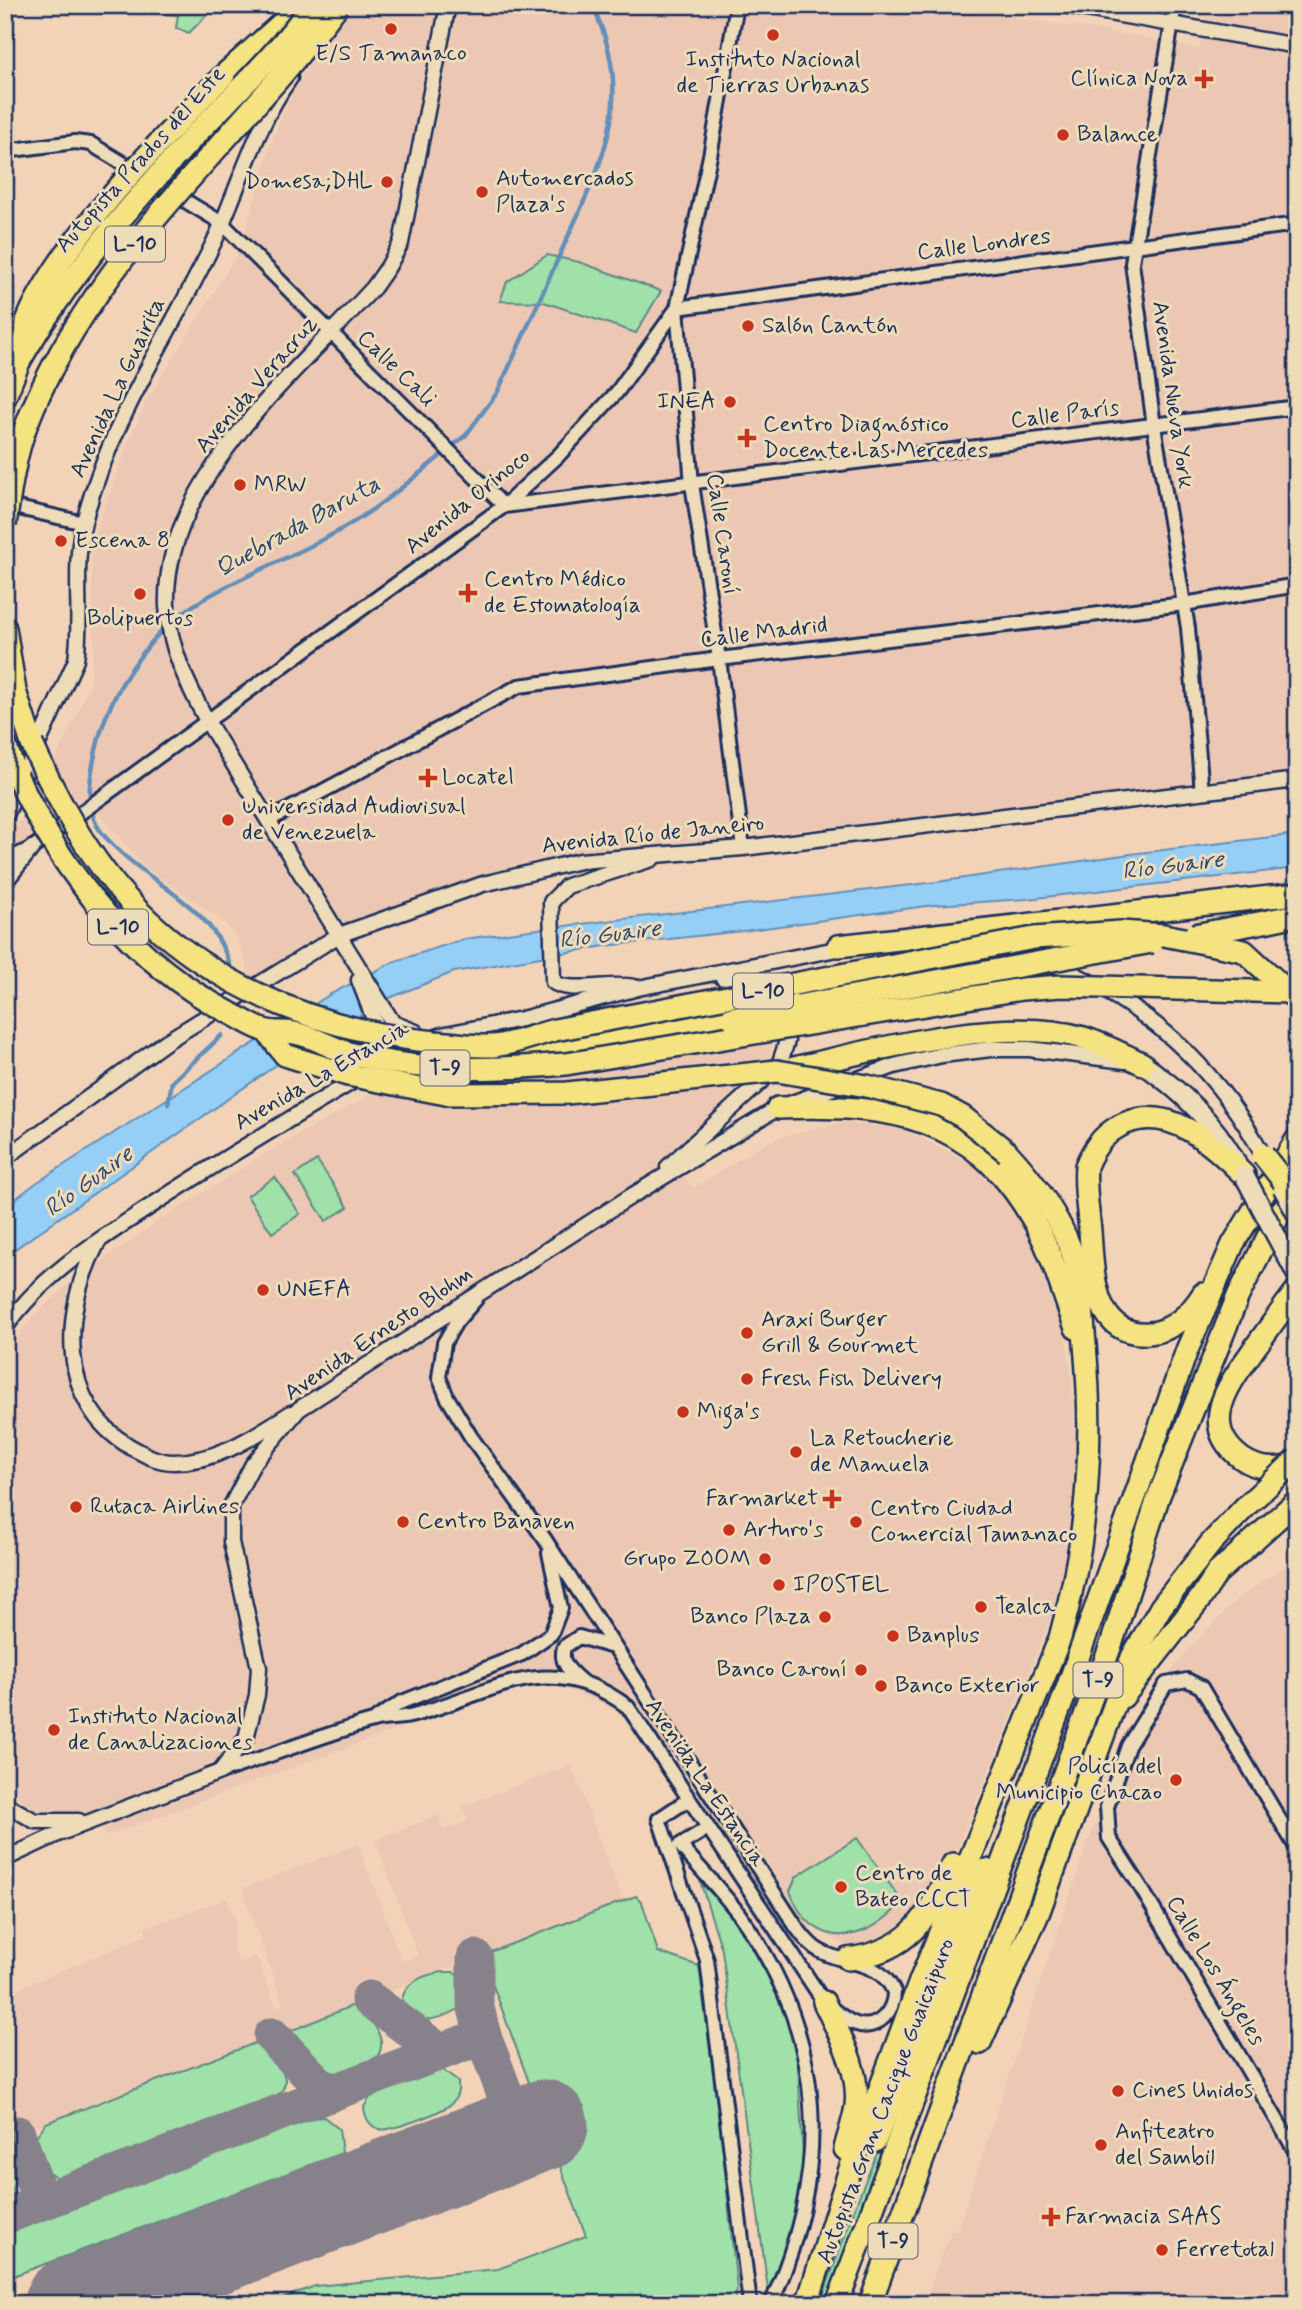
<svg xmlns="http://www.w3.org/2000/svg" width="1302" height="2309" font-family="Mynerve,sans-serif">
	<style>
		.built { fill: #ecc8b4 }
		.green { fill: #a0e0a9; stroke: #5e8884; stroke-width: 2 }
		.water { fill: #95cff5; stroke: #648fb9; stroke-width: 2 }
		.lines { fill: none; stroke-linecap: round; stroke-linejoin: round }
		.stream { stroke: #648fb9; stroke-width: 4.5 }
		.taxiway { stroke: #86818b; stroke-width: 37 }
		.runway { stroke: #86818b; stroke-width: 91 }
		.minor-casing { stroke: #1b2f5e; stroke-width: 18 }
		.tertiary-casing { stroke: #1b2f5e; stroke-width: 19 }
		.secondary-casing { stroke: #1b2f5e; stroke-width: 23 }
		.motorway-casing { stroke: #1b2f5e; stroke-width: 26 }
		.minor { stroke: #eedbb8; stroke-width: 12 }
		.tertiary { stroke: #eedbb8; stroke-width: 14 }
		.secondary { stroke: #eedbb8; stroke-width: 18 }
		.motorway { stroke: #f5e382; stroke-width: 21 }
		.tertiary-bridge-casing { stroke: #1b2f5e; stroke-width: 19; stroke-linecap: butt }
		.secondary-bridge-casing { stroke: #1b2f5e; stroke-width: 23; stroke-linecap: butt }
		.motorway-bridge-casing { stroke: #1b2f5e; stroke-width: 26; stroke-linecap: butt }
		.tertiary-bridge { stroke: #eedbb8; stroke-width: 14 }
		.secondary-bridge { stroke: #eedbb8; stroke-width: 18 }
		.motorway-bridge { stroke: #f5e382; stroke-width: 21 }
		.poi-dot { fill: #c8321e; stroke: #eedbb8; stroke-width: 2.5 }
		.labels { text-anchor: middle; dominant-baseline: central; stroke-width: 6; stroke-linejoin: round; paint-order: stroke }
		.shield { fill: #eedbb8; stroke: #5a6379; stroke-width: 2 }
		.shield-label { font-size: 21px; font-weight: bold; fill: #1b2f5e }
		.poi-label { font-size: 23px; fill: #1b2f5e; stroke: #eedbb8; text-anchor: start }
		.street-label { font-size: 23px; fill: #1b2f5e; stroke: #eedbb8 }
		.water-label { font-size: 24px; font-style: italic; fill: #2d4775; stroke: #eedbb8 }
	</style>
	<rect width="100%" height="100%" fill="#f2d3b8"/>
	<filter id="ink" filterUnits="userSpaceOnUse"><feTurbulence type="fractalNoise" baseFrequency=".0143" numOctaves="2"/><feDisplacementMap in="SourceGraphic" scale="14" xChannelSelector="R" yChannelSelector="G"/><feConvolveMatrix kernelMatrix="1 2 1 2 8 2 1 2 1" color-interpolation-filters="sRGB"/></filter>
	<g filter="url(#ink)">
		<!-- built -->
		<g class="built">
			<path d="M358,5H929L1131,35L1199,49L1206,5H1297V776L558,856L517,864L347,924L316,940L253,985L238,940L230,929L219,918L146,868L93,807L5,866V849L11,837L57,755L89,687L94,644L91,544L128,442L145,403L240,250L273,137L294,89L333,29Z"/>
			<path d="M1085,5H1173L1163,15L1157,16Z"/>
			<path d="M768,1023L771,1057L768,1072L755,1093L726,1123L675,1163L693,1188L757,1148L778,1138L816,1128L846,1123L891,1127L909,1132L970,1163L1004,1195L1032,1237L1062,1317L1072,1379L1075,1443L1071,1521L1065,1570L1053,1612L977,1800L942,1884L920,1921L878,1946L854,1947L839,1942L813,1926L776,1951L642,1739L617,1713L602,1703L557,1686L542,1684L516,1688L433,1716L106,1836L97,1811L57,1816L24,1804L5,1782V1582L10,1577L5,1556V1354L33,1316L70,1283L163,1218L272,1149L372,1094L554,1068Z"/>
			<path d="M1297,1558V2304H923L952,2228L956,2233L1087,1844L1147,1710L1169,1674L1189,1649L1237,1599Z"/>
			<path d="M571,1765L623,1901L5,2139V1994L147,1935L145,1928L227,1898L236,1921L233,1948L239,1962L256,1956L277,2007L283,2005L242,1889L358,1844L402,1961L418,1956L375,1840L438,1815L444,1830L468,1821L463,1806Z"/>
		</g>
		<!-- green -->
		<g class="green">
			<path d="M168,5H217L189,33L176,28L178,15L166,14Z"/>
			<path d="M547,255L579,262L661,291L636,333L544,302L500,301L507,282Z"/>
			<path d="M317,1160L348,1207L326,1221L295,1175Z"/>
			<path d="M275,1177L300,1214L272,1233L247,1196Z"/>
			<path d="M857,1838L903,1903C893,1911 883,1922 872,1927C834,1947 803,1929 790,1891L796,1877Z"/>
			<path d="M701,1884L738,1918L777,1984L798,2064L804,2178L800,2210L770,2304L722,1950Z"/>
			<path d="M636,1896L642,1902L658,1952L699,1966L722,2142L737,2290L733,2304H268L315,2286L498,2269L586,2236L484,1961L488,1953Z"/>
			<path d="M975,1915L830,2304H820L860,2194Z"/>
			<path d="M453,1972L465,1981L463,2004L459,2009C440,2020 405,2030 402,1998C408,1978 434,1971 453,1972Z"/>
			<path d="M354,2005C379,2023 398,2055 358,2069C349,2072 340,2075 331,2072C321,2069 313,2060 306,2052C300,2046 292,2040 290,2031Z"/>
			<path d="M255,2043L262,2044C278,2066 302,2083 267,2103L62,2179C42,2174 35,2158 34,2139L46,2123Z"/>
			<path d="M440,2068L458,2082C459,2090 458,2097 452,2103C445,2111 388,2133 379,2129C369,2126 365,2117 364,2107L372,2094Z"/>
			<path d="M324,2117L339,2129L342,2153L5,2279V2232L312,2118Z"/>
			<path d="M5,2152C17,2167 19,2185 5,2200Z"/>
		</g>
		<!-- water -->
		<path class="water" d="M1297,834V868L1027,899L934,905L743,931L605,946L454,972L392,997L279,1063L5,1256V1207L36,1183L329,995L393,962L464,939L530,930L937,882L1130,854Z"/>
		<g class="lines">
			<!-- stream -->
			<g class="stream">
				<path d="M171,621C223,581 286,562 342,529C387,503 425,468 466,435L497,393C519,346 540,299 561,252C600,165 639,101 592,5"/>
				<path d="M165,627C132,662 106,703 96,750C91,772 86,796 94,819C98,831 107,839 116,848C160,891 217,908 232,973"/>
				<path d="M168,1104L172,1082L222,1035"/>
			</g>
			<!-- taxiway -->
			<g class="taxiway">
				<path d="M475,1958V2004L483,2036"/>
				<path d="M369,1999L440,2052"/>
				<path d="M272,2036L328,2094"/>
				<path d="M17,2134L41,2202"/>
				<path d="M5,2216L483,2036L520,2134"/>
			</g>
			<!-- runway -->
			<path class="runway" d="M69,2304L543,2125"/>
			<defs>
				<g id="minor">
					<path d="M1175,5L1132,263L1154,426L1188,628L1202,792"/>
					<path d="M5,151L75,142L91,144L222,223L504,506"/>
					<path d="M677,308L1297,224"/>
					<path d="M677,308L692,484L719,659L743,848"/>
					<path d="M5,505L84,523"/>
					<path d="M504,506L1297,407"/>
					<path d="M269,820L519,686L719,659L1184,604L1297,585"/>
					<path d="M5,861L32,848L504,506L558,456L617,392L677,308L710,156L737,5"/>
					<path d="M582,1682C570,1671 559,1663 564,1647L579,1637L613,1647"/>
					<path d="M377,1718L402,1702L522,1654L551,1634L561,1608L549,1553"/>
					<path d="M220,1772C271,1756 321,1735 373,1721C385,1717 398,1719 410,1716C491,1695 548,1646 628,1707L824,2002C841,2016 863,2038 884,2017C891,2010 894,2002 894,1992C880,1959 847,1966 820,1951C810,1946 804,1937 797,1928L544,1538L471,1437L447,1397L439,1377L444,1343L456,1322L476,1299"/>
					<path d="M689,1799L659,1819L707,1960L750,2304"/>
					<path d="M708,1828L680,1845C699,1868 721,1890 739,1914C828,2036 831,2169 771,2304"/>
					<path d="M1297,1849L1201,1687L1187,1680L1166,1684L1128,1746L1107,1807L1109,1838L1140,1886L1297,2154"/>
				</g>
				<g id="tertiary">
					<path d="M1063,5L1297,46"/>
					<path d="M5,817L76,660C83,614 72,569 84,522C109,423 170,334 214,242C239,188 255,127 290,78"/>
					<path d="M5,882L32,848"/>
					<path d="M1000,951C1032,953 1057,965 1086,980C1164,1020 1221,1077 1263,1155"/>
					<path d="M723,978C742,977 754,979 769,991"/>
					<path d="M359,980L385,1048L377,1064"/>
					<path d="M634,987C611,982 569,994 553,982L551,902L567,886L652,859"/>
					<path d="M416,1032L393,1023L207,721C188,685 169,648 167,606C162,480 297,373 374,287L388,267L401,243L448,5"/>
					<path d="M389,1061L441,1035L522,1019L638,988L847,947"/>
					<path d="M5,1158L167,1041L339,935L483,884L580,861L743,848L1297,780"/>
					<path d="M668,1167L779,1065L787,1041L785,1020"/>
					<path d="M97,1244C62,1310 57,1403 129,1446C143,1454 157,1462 174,1462C218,1462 254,1436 291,1413"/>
					<path d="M5,1328C43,1273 102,1238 157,1202C224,1158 293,1117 362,1076"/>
					<path d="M5,1804L35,1821H79"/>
					<path d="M5,1859L58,1834L220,1772L246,1738L257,1695L259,1668L231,1542V1506L253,1464L299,1409L633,1195L778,1108L894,1066L942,1055L991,1049H1029L1125,1061"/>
				</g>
				<path id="secondary" d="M1143,1064C1181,1091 1213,1121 1236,1162"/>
				<g id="motorway">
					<path d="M224,75L302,5"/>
					<path d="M5,397L19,362"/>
					<path d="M5,628L15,691L32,744"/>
					<path d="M5,745L17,776"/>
					<path d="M1264,922L1297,915"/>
					<path d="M838,946L1297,894"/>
					<path d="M505,1047L557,1048L732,1018"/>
					<path d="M781,1071C867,1052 999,1014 1084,1038C1104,1044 1124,1055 1143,1064"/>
					<path d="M778,1108C889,1104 972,1114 1032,1218C1052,1251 1062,1292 1076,1328"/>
					<path d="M1297,1290C1283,1308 1270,1327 1256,1346C1233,1379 1195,1423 1241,1458C1258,1470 1278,1471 1297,1464"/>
					<path d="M1203,1294C1192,1312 1172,1332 1149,1333C1092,1337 1093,1270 1090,1231C1088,1209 1084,1187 1086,1166C1094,1146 1106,1131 1126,1123C1173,1105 1212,1145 1244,1175"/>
					<path d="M1123,1697L1200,1599L1217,1573L1297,1501"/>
					<path d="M848,1959C912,1951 927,1917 953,1864"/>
					<path d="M824,2002C839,2034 860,2069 856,2106C854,2121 848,2136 845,2149"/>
					<path d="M980,2043L1038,1914L1132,1657L1161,1607L1211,1543"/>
					<path d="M875,2141L986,1870"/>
					<path d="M807,2304L850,2169L921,1979L1060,1638C1088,1537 1094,1448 1085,1344C1082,1312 1082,1280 1071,1250C1057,1213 1034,1181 1007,1152"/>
					<path d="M837,2304L1064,1697L1187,1350L1233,1244L1297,1139"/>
					<path d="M870,2304L1112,1642L1158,1498L1238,1296L1280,1213L1297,1190"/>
				</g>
			</defs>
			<!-- minor casing -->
			<use href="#minor" class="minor-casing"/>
			<!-- tertiary casing -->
			<use href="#tertiary" class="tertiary-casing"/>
			<!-- secondary casing -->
			<use href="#secondary" class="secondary-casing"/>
			<!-- motorway casing -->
			<use href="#motorway" class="motorway-casing"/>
			<!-- minor -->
			<use href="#minor" class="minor"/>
			<!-- tertiary -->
			<use href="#tertiary" class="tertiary"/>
			<!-- secondary -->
			<use href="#secondary" class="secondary"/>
			<!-- motorway -->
			<use href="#motorway" class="motorway"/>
			<defs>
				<path id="tertiary-bridge" d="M1281,1189L1297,1219"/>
				<path id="secondary-bridge" d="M1244,1175L1297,1275"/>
				<g id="motorway-bridge">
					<path d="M20,350C23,278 171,129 224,75"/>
					<path d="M19,362C68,276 131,204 198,132C237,91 280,51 312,5"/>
					<path d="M5,525C10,492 14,458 26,426C89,259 234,145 338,5"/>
					<path d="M32,744C61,808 96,871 148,920C226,993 330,1032 435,1042C454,1043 475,1047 493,1046C514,1044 535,1035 555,1030L1034,938L1121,932L1164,935L1244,951L1297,1000"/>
					<path d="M17,776C61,872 134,964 230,1013C241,1018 255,1029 268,1031C276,1033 286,1031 294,1033C313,1036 331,1048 349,1053C420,1073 493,1070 566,1064L1022,989L1061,986L1291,992"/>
					<path d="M1194,935L1264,922"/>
					<path d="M732,1018L1152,942"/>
					<path d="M266,1031L285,1055L348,1075L446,1094L567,1093L777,1071L867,1086L941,1105L963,1117L1007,1152"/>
					<path d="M1263,1155L1297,1198"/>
					<path d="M1211,1543L1247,1505L1297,1459"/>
				</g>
			</defs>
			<!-- tertiary-bridge casing -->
			<use href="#tertiary-bridge" class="tertiary-bridge-casing"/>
			<!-- secondary-bridge casing -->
			<use href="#secondary-bridge" class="secondary-bridge-casing"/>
			<!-- motorway-bridge casing -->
			<use href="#motorway-bridge" class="motorway-bridge-casing"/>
			<!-- tertiary-bridge -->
			<use href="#tertiary-bridge" class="tertiary-bridge"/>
			<!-- secondary-bridge -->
			<use href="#secondary-bridge" class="secondary-bridge"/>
			<!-- motorway-bridge -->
			<use href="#motorway-bridge" class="motorway-bridge"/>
		</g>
	</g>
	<!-- markers -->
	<g class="poi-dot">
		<circle cx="391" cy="29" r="7"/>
		<circle cx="773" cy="35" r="7"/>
		<path d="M1200.5 68.5h7v7h7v7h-7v7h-7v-7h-7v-7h7z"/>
		<circle cx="1063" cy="135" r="7"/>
		<circle cx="387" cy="182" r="7"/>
		<circle cx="482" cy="192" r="7"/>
		<circle cx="748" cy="326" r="7"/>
		<circle cx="730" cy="402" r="7"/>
		<path d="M743.5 427.5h7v7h7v7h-7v7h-7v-7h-7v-7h7z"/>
		<circle cx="240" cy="485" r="7"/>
		<circle cx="61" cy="541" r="7"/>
		<path d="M464.5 582.5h7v7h7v7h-7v7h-7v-7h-7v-7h7z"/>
		<circle cx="140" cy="594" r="7"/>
		<path d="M424.5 767.5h7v7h7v7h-7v7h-7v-7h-7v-7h7z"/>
		<circle cx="228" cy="820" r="7"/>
		<circle cx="263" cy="1290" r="7"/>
		<circle cx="747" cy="1333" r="7"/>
		<circle cx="747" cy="1379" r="7"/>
		<circle cx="683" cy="1412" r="7"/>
		<circle cx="796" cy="1452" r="7"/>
		<path d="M828.5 1488.5h7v7h7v7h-7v7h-7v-7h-7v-7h7z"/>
		<circle cx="76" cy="1507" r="7"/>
		<circle cx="403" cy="1522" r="7"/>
		<circle cx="856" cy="1522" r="7"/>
		<circle cx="729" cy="1530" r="7"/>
		<circle cx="765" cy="1559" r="7"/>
		<circle cx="779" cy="1585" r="7"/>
		<circle cx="981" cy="1607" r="7"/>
		<circle cx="825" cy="1617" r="7"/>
		<circle cx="893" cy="1636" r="7"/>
		<circle cx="861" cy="1670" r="7"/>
		<circle cx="881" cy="1686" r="7"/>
		<circle cx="54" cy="1730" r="7"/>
		<circle cx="1176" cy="1780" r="7"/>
		<circle cx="841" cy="1887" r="7"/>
		<circle cx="1118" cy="2091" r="7"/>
		<circle cx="1101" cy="2145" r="7"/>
		<path d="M1047.5 2206.5h7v7h7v7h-7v7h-7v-7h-7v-7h7z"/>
		<circle cx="1162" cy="2250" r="7"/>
	</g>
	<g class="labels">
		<!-- shield labels -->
		<g class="shield">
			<rect x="105" y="226.5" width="60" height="35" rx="5"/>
			<rect x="88" y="909.5" width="60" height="35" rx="5"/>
			<rect x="733" y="973.5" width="60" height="35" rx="5"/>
			<rect x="420.5" y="1050.5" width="49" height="35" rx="5"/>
			<rect x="1073.5" y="1662.5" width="49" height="35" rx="5"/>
			<rect x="868.5" y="2223.5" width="49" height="35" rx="5"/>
		</g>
		<g class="shield-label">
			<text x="135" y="244">L-10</text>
			<text x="118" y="927">L-10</text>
			<text x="763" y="991">L-10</text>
			<text x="445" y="1068">T-9</text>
			<text x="1098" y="1680">T-9</text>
			<text x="893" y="2241">T-9</text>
		</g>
		<!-- poi labels -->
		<g class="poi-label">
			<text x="391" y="54" text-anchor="middle">E/S Tamanaco</text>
			<text x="773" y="60" text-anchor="middle">Instituto Nacional<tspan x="773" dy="26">de Tierras Urbanas</tspan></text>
			<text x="1188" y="79" text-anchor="end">Clínica Nova</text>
			<text x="1077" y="135">Balance</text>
			<text x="496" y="179">Automercados<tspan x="496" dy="26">Plaza's</tspan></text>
			<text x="373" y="182" text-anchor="end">Domesa;DHL</text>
			<text x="762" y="326">Salón Cantón</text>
			<text x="716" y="402" text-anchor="end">INEA</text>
			<text x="763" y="425">Centro Diagnóstico<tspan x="763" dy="26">Docente Las Mercedes</tspan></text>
			<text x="254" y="485">MRW</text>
			<text x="75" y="541">Escena 8</text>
			<text x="484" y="580">Centro Médico<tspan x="484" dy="26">de Estomatología</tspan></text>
			<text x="140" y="619" text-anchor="middle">Bolipuertos</text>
			<text x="442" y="778">Locatel</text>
			<text x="242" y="807">Universidad Audiovisual<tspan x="242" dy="26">de Venezuela</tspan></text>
			<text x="277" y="1290">UNEFA</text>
			<text x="761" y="1320">Araxi Burger<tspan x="761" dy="26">Grill &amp; Gourmet</tspan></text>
			<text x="761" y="1379">Fresh Fish Delivery</text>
			<text x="697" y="1412">Miga's</text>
			<text x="810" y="1439">La Retoucherie<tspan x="810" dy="26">de Manuela</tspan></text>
			<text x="818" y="1499" text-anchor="end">Farmarket</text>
			<text x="90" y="1507">Rutaca Airlines</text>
			<text x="870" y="1509">Centro Ciudad<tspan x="870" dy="26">Comercial Tamanaco</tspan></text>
			<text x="417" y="1522">Centro Banaven</text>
			<text x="743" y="1530">Arturo's</text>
			<text x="751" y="1559" text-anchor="end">Grupo ZOOM</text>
			<text x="793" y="1585">IPOSTEL</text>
			<text x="995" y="1607">Tealca</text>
			<text x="811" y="1617" text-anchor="end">Banco Plaza</text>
			<text x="907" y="1636">Banplus</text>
			<text x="847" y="1670" text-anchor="end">Banco Caroní</text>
			<text x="895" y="1686">Banco Exterior</text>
			<text x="68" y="1717">Instituto Nacional<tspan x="68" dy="26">de Canalizaciones</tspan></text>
			<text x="1162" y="1767" text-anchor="end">Policía del<tspan x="1162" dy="26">Municipio Chacao</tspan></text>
			<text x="855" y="1874">Centro de<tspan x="855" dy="26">Bateo CCCT</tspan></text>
			<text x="1132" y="2091">Cines Unidos</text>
			<text x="1115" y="2132">Anfiteatro<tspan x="1115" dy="26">del Sambil</tspan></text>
			<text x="1065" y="2217">Farmacia SAAS</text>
			<text x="1176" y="2250">Ferretotal</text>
		</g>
		<!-- street labels -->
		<g class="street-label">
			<text transform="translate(141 160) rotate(-48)">Autopista Prados del Este</text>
			<text transform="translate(984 245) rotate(-7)">Calle Londres</text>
			<text transform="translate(396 369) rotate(44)">Calle Cali</text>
			<text transform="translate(257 385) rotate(-49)">Avenida Veracruz</text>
			<text transform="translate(118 388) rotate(-65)">Avenida La Guairita</text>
			<text transform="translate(1172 395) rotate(82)">Avenida Nueva York</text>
			<text transform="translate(1065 415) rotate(-7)">Calle París</text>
			<text transform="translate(468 502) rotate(-39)">Avenida Orinoco</text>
			<text transform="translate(722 534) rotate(82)">Calle Caroní</text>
			<text transform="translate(764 633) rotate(-7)">Calle Madrid</text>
			<text transform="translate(653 835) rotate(-6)">Avenida Río de Janeiro</text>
			<text transform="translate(322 1076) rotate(-30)">Avenida La Estancia</text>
			<text transform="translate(379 1334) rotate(-34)">Avenida Ernesto Blohm</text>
			<text transform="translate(705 1783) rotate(56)">Avenida La Estancia</text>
			<text transform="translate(1215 1971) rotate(59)">Calle Los Ángeles</text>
			<text transform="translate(886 2101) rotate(-69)">Autopista Gran Cacique Guaicaipuro</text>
		</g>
		<!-- water labels -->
		<g class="water-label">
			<text transform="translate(298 527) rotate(-29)">Quebrada Baruta</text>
			<text transform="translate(1173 866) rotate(-7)">Río Guaire</text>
			<text transform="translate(610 935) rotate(-7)">Río Guaire</text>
			<text transform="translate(89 1182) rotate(-36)">Río Guaire</text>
		</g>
	</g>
	<!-- margin -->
	<rect width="1302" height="2309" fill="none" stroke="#eedbb8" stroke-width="28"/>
	<rect x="14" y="14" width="1274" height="2281" fill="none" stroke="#1b2f5e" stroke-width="2.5" filter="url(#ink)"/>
</svg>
